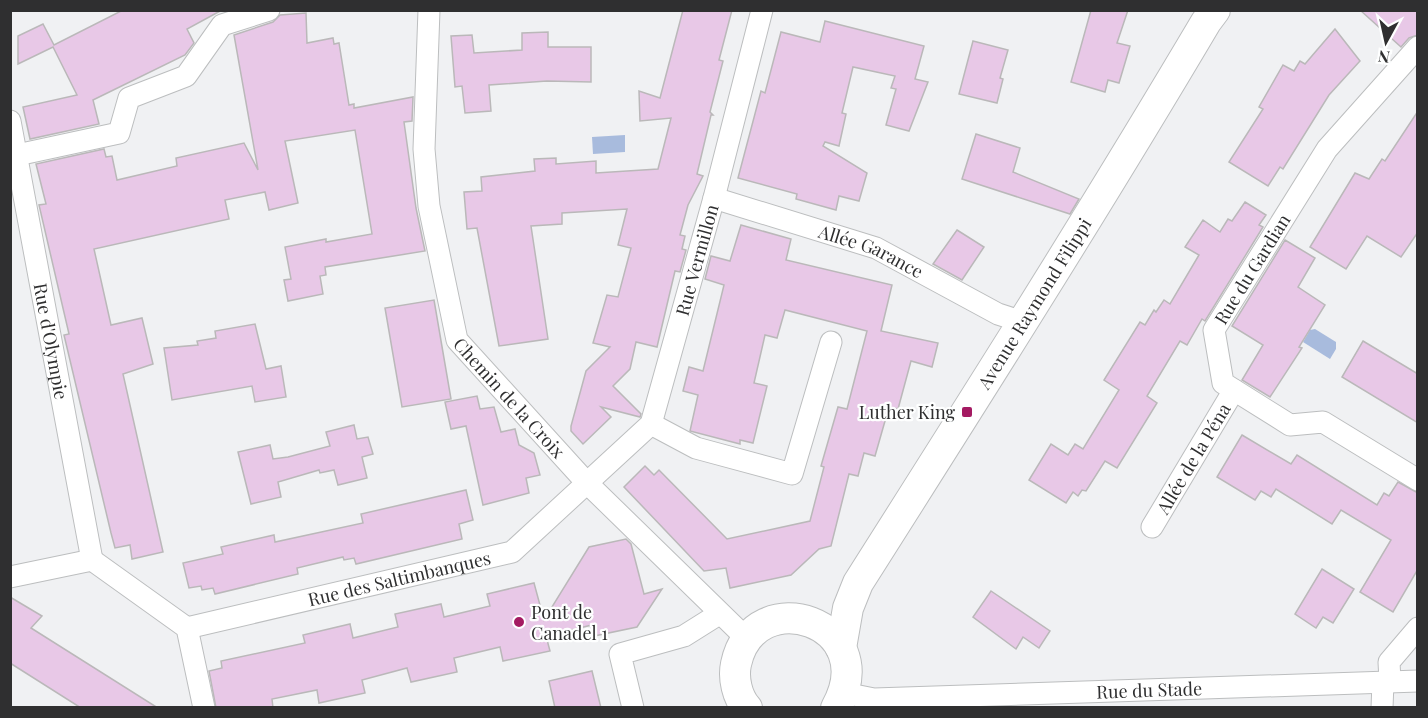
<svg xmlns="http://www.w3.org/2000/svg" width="1428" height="718" font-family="'Playfair Display',serif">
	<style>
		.water { fill: #a8bbdd }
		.building { fill: #e8c8e7; stroke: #bab8b9; stroke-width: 1.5 }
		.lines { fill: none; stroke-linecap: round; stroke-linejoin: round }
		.minor-casing { stroke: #bcbebf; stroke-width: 23 }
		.secondary-casing { stroke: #bcbebf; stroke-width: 32 }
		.minor { stroke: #fff; stroke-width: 21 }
		.secondary { stroke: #fff; stroke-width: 30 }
		.poi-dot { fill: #a41a62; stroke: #feffff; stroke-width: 2 }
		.labels { text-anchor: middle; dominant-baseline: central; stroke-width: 4.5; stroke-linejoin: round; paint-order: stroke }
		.street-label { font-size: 18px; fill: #2f2f30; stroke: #feffff }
		.poi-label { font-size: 18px; fill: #2f2f30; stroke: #feffff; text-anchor: end }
	</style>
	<rect width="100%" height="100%" fill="#f0f1f3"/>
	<!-- water -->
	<g class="water">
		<path d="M625,135V152L593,154L592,137Z"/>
		<path d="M1315,329L1336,342V349L1330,359L1303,342L1310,330Z"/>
	</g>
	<!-- building -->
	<g class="building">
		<path d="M123,10H222L187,29L194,43L185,55L93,100L99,124L30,139L23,107L77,95L53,47L18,64V36L43,24L54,45Z"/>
		<path d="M683,10H732L719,60L723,61L710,112L713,115H711L697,174L703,176L688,205L680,235L685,236L682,249L686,250L680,272L675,271L657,347L636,342L630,369L613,386L641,414L640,417L601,407L611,417L583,444L571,431V426L586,371L610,347L593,343L607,295L618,297L631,248L618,245L627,209L562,213V224L531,226L548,339L499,346L477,228L467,229L464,192L482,191L481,177L535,171L534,159L556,158V164L596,161V173L658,169L671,118L640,121L639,91L660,98Z"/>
		<path d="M1091,10H1128L1117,43L1130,46L1119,83L1108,80L1105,92L1071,82Z"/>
		<path d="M1360,10H1418V35L1409,38L1401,47Z"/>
		<path d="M306,13L307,43L333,38L334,44L339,43L349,105L354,104V108L413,97L412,121L404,122L416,208L425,251L325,267L326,275L320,276L323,294L288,301L284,280L291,279L285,247L326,239V242L372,234L355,130L285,141L298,203L269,210L265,192L225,200L229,219L94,249L111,325L142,318L153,364L123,374L163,552L132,559L130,545L115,548L111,533L64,335L69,334L39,205L46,204L36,164L104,149L106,157L112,156L117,180L177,166L176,158L244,143L258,170L234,35L273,22L280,15Z"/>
		<path d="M825,21L924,46L915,79L928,82L909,131L886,125L896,89L891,88L895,76L853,67L842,113L846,114L839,146L825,142L823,146L867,173L859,201L839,196L836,210L796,199L797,194L738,178L761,91L765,93L781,32L820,42Z"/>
		<path d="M1335,29L1360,61L1329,95L1283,169L1280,167L1268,186L1229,162L1263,109L1259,107L1283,65L1294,71L1300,61L1305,64Z"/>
		<path d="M548,32V47H591V82L547,81L489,85L491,111L465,113L462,86L455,87L451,36L472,35L474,53L522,50V33Z"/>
		<path d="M973,41L1008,50L1000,78L1003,79L997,103L959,94Z"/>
		<path d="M1418,111V232L1401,257L1367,236L1346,269L1310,247L1355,173L1369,179L1382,159L1385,161Z"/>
		<path d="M976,134L1020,148L1013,172L1079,199L1070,214L962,179Z"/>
		<path d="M1245,202L1266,215L1259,225L1263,227L1205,321L1202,319L1187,345L1180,341L1147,396L1157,403L1117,468L1105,461L1086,491L1082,490L1078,496L1073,492L1066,503L1029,480L1051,444L1068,455L1075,444L1083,449L1119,390L1104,380L1140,322L1145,325L1154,310L1156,312L1164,300L1170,304L1199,255L1185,247L1203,220L1220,232L1228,219L1232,221Z"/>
		<path d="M741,225L791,239L786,260L892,285L881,331L938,343L932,367L911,361L898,409L889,407L875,456L864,453L858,476L849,474L831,546L819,549L791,575L730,588L726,568L704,571L624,487L645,466L654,475L659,470L727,539L810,521L824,467L821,466L838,407L847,409L867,331L785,310L777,338L765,335L754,383L767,386L753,443L740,440V444L690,431L698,395L683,391L689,367L703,371L724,285L705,279L711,256L730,261Z"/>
		<path d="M957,230L984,247L962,280L933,264Z"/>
		<path d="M1285,240L1315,258L1298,287L1325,305L1299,347L1302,348L1270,397L1242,380L1263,345L1232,326Z"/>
		<path d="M434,300L451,399L402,407L385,308Z"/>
		<path d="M255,324L266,369L281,366L286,397L255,402L252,386L172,400L164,348L198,345L197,341L216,338L215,331Z"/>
		<path d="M1363,341L1418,374V423L1342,377Z"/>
		<path d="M477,396L480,409L494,407L501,432L515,429L519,445L534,453L540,475L526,478L529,493L483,505L466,426L451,429L445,402Z"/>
		<path d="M354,425L357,439L368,437L373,454L362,457L367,478L338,485L334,470L320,473L319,470L278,482L281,497L251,504L238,452L270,445L273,459L288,457L330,446L326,432Z"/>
		<path d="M1242,435L1291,464L1297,455L1377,505L1384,493L1389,496L1398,482L1418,493V569L1393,612L1360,592L1391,540L1341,510L1332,524L1276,489L1271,497L1261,491L1255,500L1217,477Z"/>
		<path d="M466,490L473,520L459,524L462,539L356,564L354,558L344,560L343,557L297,568L298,574L215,594L213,588L202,590L201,586L189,588L183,563L223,554L221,547L274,535L275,542L363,523L361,514Z"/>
		<path d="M626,539L631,544L644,594L662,589L637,627L594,636L592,625L546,636L550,651L503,661L500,647L454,658L457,672L411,682L407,668L362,680L365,693L319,703L317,690L272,699L273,708H216L209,671L222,668L221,661L305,643L303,635L350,624L353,638L398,627L395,614L441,604L444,617L490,606L487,594L534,583L544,620L589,547Z"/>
		<path d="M1322,569L1354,589L1333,623L1323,617L1316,628L1295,614Z"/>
		<path d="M991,591L1050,631L1039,648L1023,637L1016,649L973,617Z"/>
		<path d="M10,597L42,616L31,628L158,708H81L10,663Z"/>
		<path d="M592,671L601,708H555L549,681Z"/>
	</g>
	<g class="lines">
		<defs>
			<g id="minor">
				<path id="s1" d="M429,10L424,149L429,206L457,340L586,482L747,639"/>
				<path d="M1418,47L1327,149L1214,330L1223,383L1290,425L1323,422L1418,480"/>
				<path id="s2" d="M10,121L92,560"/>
				<path d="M17,155L119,133L129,98L186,76L222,25L269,10"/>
				<path id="s3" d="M714,198L876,248L998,314L1023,322"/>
				<path d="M651,424L696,448L792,474L831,342"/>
				<path id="s4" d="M1152,527L1234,390"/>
				<path d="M10,577L92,560L187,628L204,708"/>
				<path id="s5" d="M187,628L512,552L651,424L714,198L762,10"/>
				<path d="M1390,681L1389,662L1418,628"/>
				<path id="s6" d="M844,693L874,699L1418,681"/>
				<path d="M633,708L620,654L684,636L719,614"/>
				<path d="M1382,708L1383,682"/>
			</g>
			<g id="secondary">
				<path id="s7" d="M841,648L848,608L858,583C976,397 1094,211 1206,22L1215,10"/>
				<path d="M747,708C737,697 733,678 736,664C754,580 884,622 836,708"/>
			</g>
		</defs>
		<!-- minor casing -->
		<use href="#minor" class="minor-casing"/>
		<!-- secondary casing -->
		<use href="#secondary" class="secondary-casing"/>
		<!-- minor -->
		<use href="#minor" class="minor"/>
		<!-- secondary -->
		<use href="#secondary" class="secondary"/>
	</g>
	<!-- markers -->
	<g class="poi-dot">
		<rect x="961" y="406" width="12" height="12" rx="3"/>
		<circle cx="519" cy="622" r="6"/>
	</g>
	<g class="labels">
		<!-- street labels -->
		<g class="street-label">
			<text stroke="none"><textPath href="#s3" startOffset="166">Allée Garance</textPath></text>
			<text stroke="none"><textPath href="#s5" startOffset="693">Rue Vermillon</textPath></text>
			<text transform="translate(1252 269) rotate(-58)">Rue du Gardian</text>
			<text stroke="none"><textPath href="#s7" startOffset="398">Avenue Raymond Filippi</textPath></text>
			<text stroke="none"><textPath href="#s2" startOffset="224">Rue d'Olympie</textPath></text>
			<text stroke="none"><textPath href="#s1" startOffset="411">Chemin de la Croix</textPath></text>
			<text stroke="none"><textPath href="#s4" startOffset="80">Allée de la Péna</textPath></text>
			<text stroke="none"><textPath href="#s5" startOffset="218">Rue des Saltimbanques</textPath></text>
			<text stroke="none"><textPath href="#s6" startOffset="306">Rue du Stade</textPath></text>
		</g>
		<!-- poi labels -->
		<g class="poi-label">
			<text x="955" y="412">Luther King</text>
			<text x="531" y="612" text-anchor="start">Pont de<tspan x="531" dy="21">Canadel 1</tspan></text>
		</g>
	</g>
	<!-- border -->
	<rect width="1428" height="718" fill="none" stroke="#2f2f30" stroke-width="24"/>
	<!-- north arrow -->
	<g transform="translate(1386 42) rotate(188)" stroke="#feffff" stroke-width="4.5" paint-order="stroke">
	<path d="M0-4.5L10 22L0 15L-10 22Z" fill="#2f2f30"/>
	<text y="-9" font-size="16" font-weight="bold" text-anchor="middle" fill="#2f2f30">N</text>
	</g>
</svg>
